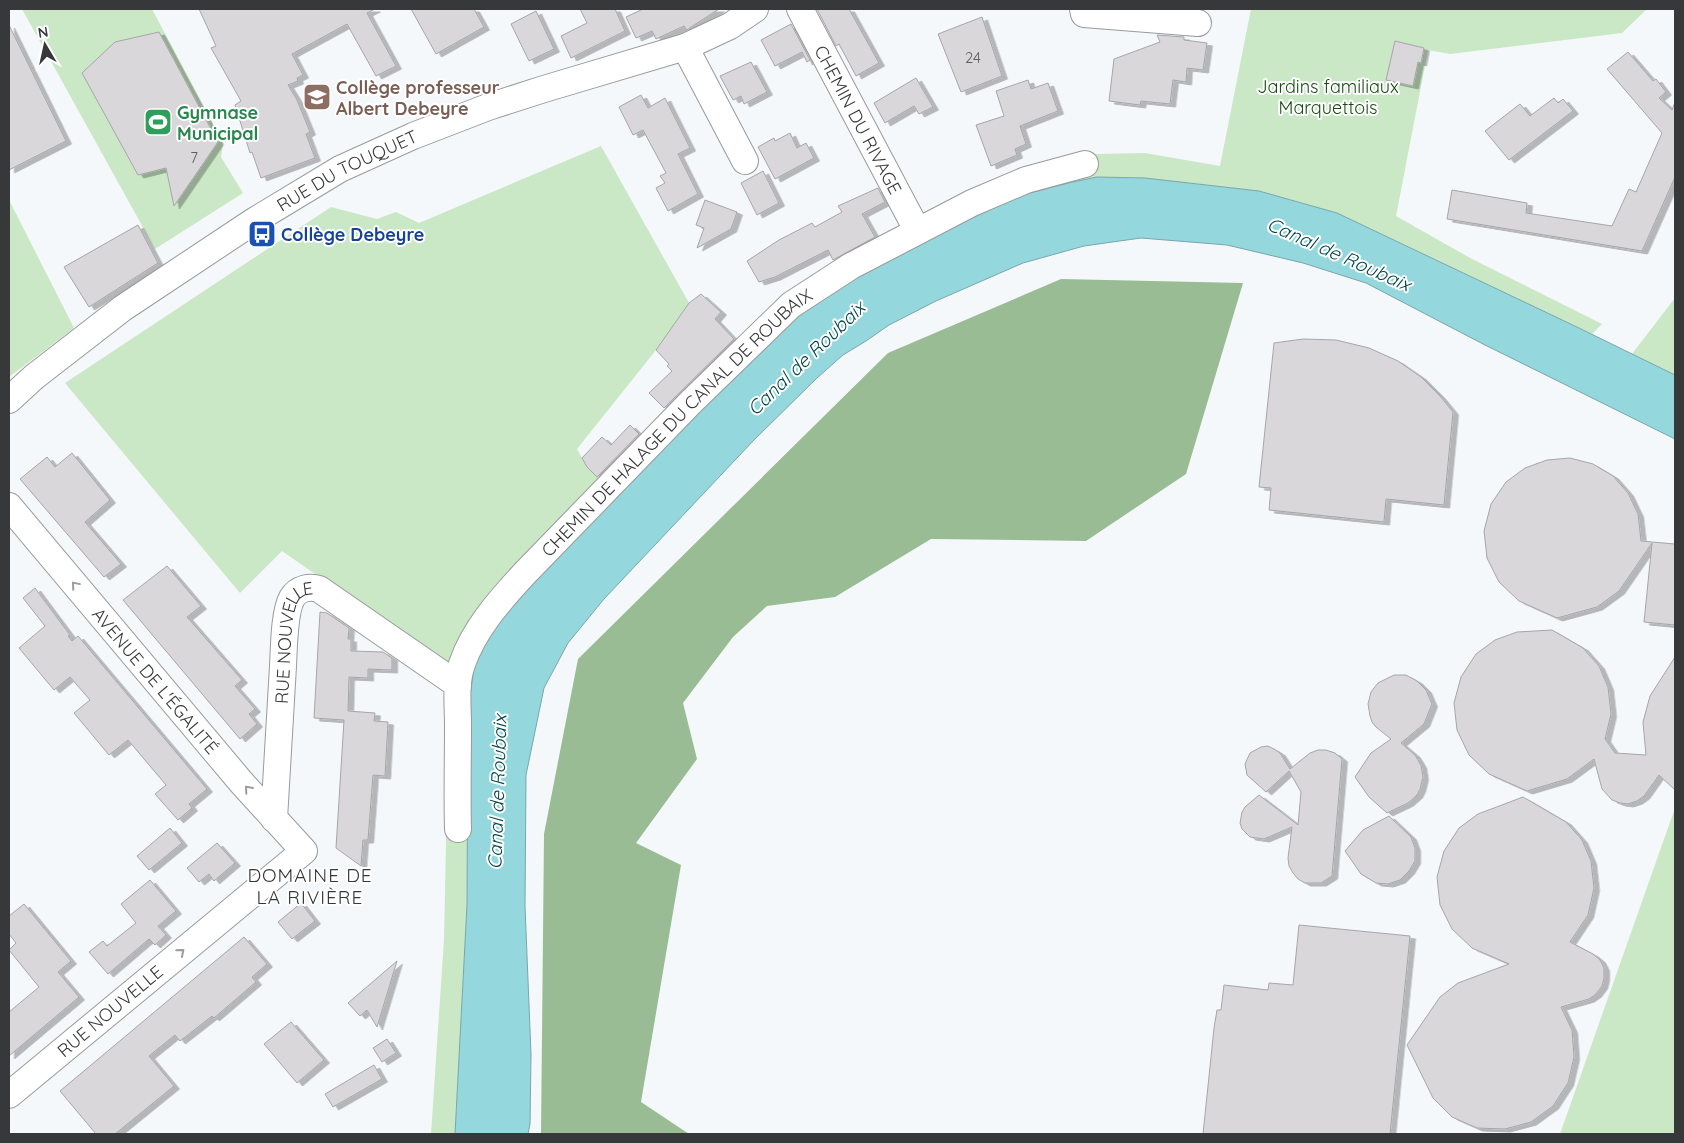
<svg xmlns="http://www.w3.org/2000/svg" width="1684" height="1143" font-family="Quicksand,sans-serif">
	<style>
		.green { fill: #cae7c6 }
		.forest { fill: #99bc94 }
		.water { fill: #94d7dc; stroke: #78a7ab }
		.building { fill: #d9d7da; stroke: #a6a5a8; filter: url(#shadow) }
		.lines { fill: none; stroke-linecap: round; stroke-linejoin: round }
		.minor-casing { stroke: #989a9c; stroke-width: 28 }
		.minor { stroke: #fff; stroke-width: 26 }
		.oneway { stroke: #9b9c9c }
		.labels { text-anchor: middle; dominant-baseline: central; stroke-width: 4; stroke-linejoin: round; paint-order: stroke }
		.number-label { font-size: 15px; fill: #606061 }
		.park-label { font-size: 18px; fill: #1a4914; stroke: #fff }
		.education-label { font-size: 18px; font-weight: bold; fill: #785e54; stroke: #fff; text-anchor: start }
		.leisure-label { font-size: 18px; font-weight: bold; fill: #27864d; stroke: #fff; text-anchor: start }
		.street-label { font-size: 18px; fill: #373839; stroke: #fff }
		.transit-label { font-size: 18px; font-weight: bold; fill: #164399; stroke: #fff; text-anchor: start }
		.water-label { font-size: 19px; font-style: italic; fill: #044548; stroke: #fff }
		.neighbourhood-label { font-size: 19px; letter-spacing: 1px; fill: #373839; stroke: #fff }
	</style>
	<defs>
		<filter id="shadow"><feDropShadow dx="5.5" dy="3" stdDeviation="0" flood-color="#0004"/></filter>
	</defs>
	<rect width="100%" height="100%" fill="#f5f8fa"/>
	<!-- green -->
	<g class="green">
		<path d="M22,9H152L220,137L224,136L221,157L243,193L155,249Z"/>
		<path d="M1251,9H1647L1622,33L1450,54L1428,50L1396,216L1472,259L1602,324L1592,334L1337,213L1259,191L1145,178L1097,177L1068,183L1011,198L919,240L818,297L774,335L516,601L489,637L474,667L468,712L467,905L455,1134H431L444,939L449,700L452,669L282,551L240,593L65,383L331,207L377,219L396,212L419,223L601,146L689,303L656,350L577,449L587,467L600,479L720,363L802,290L902,233L992,186L1049,166L1096,154L1145,153L1220,166Z"/>
		<path d="M9,200L74,328L9,377Z"/>
		<path d="M1675,298V375L1632,354Z"/>
		<path d="M1675,808V1134H1560Z"/>
	</g>
	<!-- forest -->
	<path class="forest" d="M1061,279L1243,283L1186,474L1086,541L931,539L835,597L767,606L733,637L683,703L697,759L636,843L681,865L641,1102L689,1134H541L544,834L578,659L888,353Z"/>
	<!-- water -->
	<path class="water" d="M1097,177L1145,178L1259,191L1337,213L1579,328L1675,375V439L1483,344L1366,283L1303,263L1227,245L1141,238L1084,246L1023,263L936,301L889,325L866,341L843,355L817,378L754,440L604,599L568,643L544,688L526,775L525,906L531,1054L530,1124L528,1134H455L467,905L468,712L474,667L489,637L516,601L608,506L774,335L818,297L869,269L1011,198L1068,183Z"/>
	<!-- building -->
	<g class="building">
		<path d="M199,9H375L367,13L396,66L376,76L347,24L292,54L303,75L297,78L298,81L288,85L297,100L310,132L306,134L315,158L261,178L252,152L250,153L235,105L241,101L211,48L216,46Z"/>
		<path d="M411,9H474L484,27L436,54Z"/>
		<path d="M580,9H615L625,31L571,58L561,36L587,23Z"/>
		<path d="M643,9H719L691,27L687,30L684,26L656,39L652,31L636,38L626,17Z"/>
		<path d="M817,9H849L879,63L856,76L839,44L836,46Z"/>
		<path d="M536,11L554,49L529,61L511,24Z"/>
		<path d="M982,17L1002,76L961,92L938,34Z"/>
		<path d="M791,24L810,60L807,62L802,52L775,66L761,40Z"/>
		<path d="M9,25L66,141L9,170Z"/>
		<path d="M159,32L218,142L174,206L166,168L138,175L82,73L115,42Z"/>
		<path d="M1157,35L1184,37V40L1207,43L1203,70L1187,68L1186,82L1173,80L1170,104L1141,101L1140,105L1109,101L1114,59L1160,42Z"/>
		<path d="M1395,41L1424,48L1421,63L1418,62L1413,86L1386,80Z"/>
		<path d="M1628,52L1653,81L1656,79L1666,92L1659,98L1672,110L1675,102V177L1642,251L1447,219L1452,190L1527,203L1526,213L1612,226L1629,189L1636,192L1662,133L1607,69Z"/>
		<path d="M751,62L767,92L744,104L741,96L733,100L720,76Z"/>
		<path d="M916,78L933,107L919,114L914,106L885,123L874,103Z"/>
		<path d="M1028,80L1031,89L1048,83L1058,111L1020,126L1026,144L1015,149L1017,155L991,166L976,125L1004,116L996,91Z"/>
		<path d="M641,95L648,108L665,98L690,148L678,154L698,194L668,211L656,188L665,183L660,176L666,173L643,130L633,135L619,107Z"/>
		<path d="M1554,98L1558,103L1563,99L1573,111L1509,160L1485,131L1520,104L1530,116Z"/>
		<path d="M790,133L797,148L806,143L814,158L775,179L758,147L774,138L775,141Z"/>
		<path d="M763,171L779,203L757,215L741,183Z"/>
		<path d="M878,188L885,202L862,214L875,237L833,260L828,250L775,277L759,282L747,261L779,240L812,223L815,227L842,212L838,206Z"/>
		<path d="M705,200L737,212L731,229L697,248L704,228L696,225Z"/>
		<path d="M138,225L158,263L89,307L64,267Z"/>
		<path d="M701,294L721,312L715,319L734,339L664,408L649,393L672,371L667,366L669,364L656,350L689,303Z"/>
		<path d="M1303,339L1336,340L1369,348L1398,361L1421,377L1440,396L1453,412L1444,505L1386,499L1384,522L1269,510L1271,488L1259,487L1274,343Z"/>
		<path d="M630,425L639,434L597,477L587,467L582,458L602,437L611,445Z"/>
		<path d="M72,453L110,500L85,522L121,564L104,577L20,479L47,457L55,467Z"/>
		<path d="M1570,458L1593,464L1613,476L1628,493L1638,514L1641,541L1675,544V625L1644,622L1652,543L1619,591L1597,607L1557,618L1519,601L1499,582L1487,558L1484,531L1491,504L1506,482L1525,468L1547,460Z"/>
		<path d="M167,566L201,606L187,617L242,680L235,686L255,709L249,714L257,724L240,739L123,600Z"/>
		<path d="M35,588L70,635L68,636L72,641L78,636L207,789L189,804L192,808L178,820L155,794L166,785L128,740L109,755L74,713L90,700L70,677L54,690L19,648L45,626L23,598Z"/>
		<path d="M320,612L327,613L349,628L348,639H351V651L383,652L392,658V670L368,669V678L349,677L348,711L375,713L374,721L388,722L385,776L373,775L368,840H363L361,866L336,848L344,720L314,718Z"/>
		<path d="M1552,630L1583,648L1599,666L1608,687L1611,714L1605,739L1615,753L1646,755L1643,722L1650,696L1675,657V790L1659,775L1644,796L1637,801L1628,804L1620,803L1612,800L1602,789L1594,759L1567,779L1527,791L1489,774L1469,755L1457,730L1454,703L1461,677L1476,654L1495,640L1517,632Z"/>
		<path d="M1394,675H1406L1417,681L1426,690L1432,704L1424,724L1401,743L1415,755L1421,765L1423,777L1420,789L1417,795L1408,803L1387,813L1369,797L1355,777L1371,753L1391,739L1376,727L1372,722L1370,716L1368,704L1371,692L1378,683Z"/>
		<path d="M1268,746L1274,749L1280,753L1290,769L1310,753L1318,750H1326L1335,753L1342,759L1332,876L1321,883H1305L1298,879L1293,873L1289,866L1288,858L1292,827L1264,839L1250,837L1242,829L1240,823L1242,812L1245,807L1259,795L1298,825L1301,792L1289,771L1266,792L1247,775L1245,764L1250,753L1261,747Z"/>
		<path d="M1523,797L1566,822L1582,840L1591,861L1594,888L1588,915L1570,942L1593,954L1600,960L1604,968V978L1602,986L1596,994L1589,999L1561,1007L1572,1030L1574,1057L1568,1083L1553,1106L1531,1122L1505,1129L1477,1128L1452,1117L1433,1098L1407,1045L1440,997L1458,983L1509,964L1472,948L1452,929L1440,905L1437,877L1444,851L1459,828L1478,814Z"/>
		<path d="M1389,816L1411,837L1415,848V861L1409,871L1400,880L1388,884L1376,883L1361,874L1345,851L1363,830Z"/>
		<path d="M170,828L182,843L149,870L137,856Z"/>
		<path d="M217,843L235,863L214,881L209,874L199,882L187,868Z"/>
		<path d="M150,880L176,911L158,926L166,935L155,945L149,939L108,974L89,952L103,941L107,946L136,923L121,904Z"/>
		<path d="M301,903L315,921L292,939L278,922Z"/>
		<path d="M24,904L71,961L58,972L79,997L9,1056V1012L39,987L9,950L16,943L9,934V916Z"/>
		<path d="M1299,925L1410,936L1390,1134H1203L1214,1028L1217,1010H1221L1224,985L1268,990L1269,983L1293,985Z"/>
		<path d="M244,937L267,964L252,977L256,982L214,1018L212,1016L180,1041L175,1035L149,1056L174,1086L115,1134H96L60,1091Z"/>
		<path d="M397,961L377,1027L367,1010L360,1016L348,1003Z"/>
		<path d="M291,1022L324,1060L297,1083L264,1044Z"/>
		<path d="M387,1039L396,1053L382,1062L373,1048Z"/>
		<path d="M374,1065L382,1079L333,1107L325,1094Z"/>
	</g>
	<g class="lines">
		<defs>
			<g id="minor">
				<path id="s1" d="M800,9L917,230"/>
				<path d="M1083,9L1084,14L1198,23"/>
				<path d="M685,47L745,161"/>
				<path id="s2" d="M9,400L34,377L123,308L254,221L340,169L413,136L488,107L544,89L685,47L730,26L755,9"/>
				<path id="s3" d="M9,506L241,782L304,851L9,1095"/>
				<path id="s4" d="M274,819C277,768 280,717 283,666C284,648 284,612 292,598C298,588 310,586 319,589L458,685"/>
				<path id="s5" d="M458,829C457,794 458,760 458,725C458,705 455,684 462,664C474,629 500,600 525,573L690,403L791,305L851,266L972,203L1026,180L1085,164"/>
			</g>
		</defs>
		<!-- minor casing -->
		<use href="#minor" class="minor-casing"/>
		<!-- minor -->
		<use href="#minor" class="minor"/>
	</g>
	<!-- one-way arrows -->
	<defs><path id="oneway-chevron" d="M-2-3.5L2.5 0L-2 3.5" fill="none" stroke-width="1.6" stroke-linecap="round" stroke-linejoin="round" transform="scale(1.25)"/></defs>
	<g class="oneway">
		<use href="#oneway-chevron" transform="translate(75 585) rotate(-130)"/>
		<use href="#oneway-chevron" transform="translate(248 789) rotate(-131)"/>
		<use href="#oneway-chevron" transform="translate(181 952) rotate(-40)"/>
	</g>
	<!-- icons -->
	<defs>
		<symbol id="school-square" viewBox="-11 -11 22 22"><rect x="-9" y="-9" width="18" height="18" rx="4" fill="#8d6e63" stroke="#fff"/><path d="M0-5L7-2L0 1L-7-2ZM-4 1L0 2.5L4 1V4Q0 6-4 4Z" fill="#fff"/></symbol>
		<symbol id="stadium-square" viewBox="-11 -11 22 22"><rect x="-9" y="-9" width="18" height="18" rx="4" fill="#2e9e5b" stroke="#fff"/><path d="M0-5a6.5 5 0 1 0 0 10a6.5 5 0 1 0 0-10ZM-3.5-1.8h7v3.6h-7Z" fill="#fff"/></symbol>
		<symbol id="bus-square" viewBox="-11 -11 22 22"><rect x="-9" y="-9" width="18" height="18" rx="4" fill="#1a4fb4" stroke="#fff"/><path d="M-5-6H5V4H4V6H2V4H-2V6H-4V4H-5ZM-3.5-4V0h7V-4ZM-3.5 1.2v1.5H-2V1.2ZM2 1.2v1.5H3.5V1.2Z" fill="#fff"/></symbol>
	</defs>
	<g fill-rule="evenodd">
		<use href="#school-square" x="301" y="81" width="32" height="32"/>
		<use href="#stadium-square" x="142" y="106" width="32" height="32"/>
		<use href="#bus-square" x="246" y="218" width="32" height="32"/>
	</g>
	<g class="labels">
		<!-- number labels -->
		<g class="number-label">
			<text x="973" y="57">24</text>
			<text x="194" y="157">7</text>
		</g>
		<!-- park labels -->
		<g class="park-label">
			<text x="1328" y="86">Jardins familiaux<tspan x="1328" dy="21">Marquettois</tspan></text>
		</g>
		<!-- education labels -->
		<g class="education-label">
			<text x="336" y="87">Collège professeur<tspan x="336" dy="21">Albert Debeyre</tspan></text>
		</g>
		<!-- leisure labels -->
		<g class="leisure-label">
			<text x="177" y="112">Gymnase<tspan x="177" dy="21">Municipal</tspan></text>
		</g>
		<!-- street labels -->
		<g class="street-label">
			<text stroke="none"><textPath href="#s1" startOffset="125">CHEMIN DU RIVAGE</textPath></text>
			<text stroke="none"><textPath href="#s2" startOffset="410">RUE DU TOUQUET</textPath></text>
			<text stroke="none"><textPath href="#s5" startOffset="491">CHEMIN DE HALAGE DU CANAL DE ROUBAIX</textPath></text>
			<text stroke="none"><textPath href="#s4" startOffset="181">RUE NOUVELLE</textPath></text>
			<text stroke="none"><textPath href="#s3" startOffset="228">AVENUE DE L'ÉGALITÉ</textPath></text>
			<text transform="translate(110 1011) rotate(-40)">RUE NOUVELLE</text>
		</g>
		<!-- transit labels -->
		<g class="transit-label">
			<text x="281" y="234">Collège Debeyre</text>
		</g>
		<!-- water labels -->
		<g class="water-label">
			<text transform="translate(1339 254) rotate(24)">Canal de Roubaix</text>
			<text transform="translate(806 358) rotate(-44)">Canal de Roubaix</text>
			<text transform="translate(497 792) rotate(-88)">Canal de Roubaix</text>
		</g>
		<!-- neighbourhood labels -->
		<g class="neighbourhood-label">
			<text x="310" y="875">DOMAINE DE<tspan x="310" dy="22">LA RIVIÈRE</tspan></text>
		</g>
	</g>
	<!-- border -->
	<rect width="1684" height="1143" fill="none" stroke="#373839" stroke-width="20"/>
	<!-- north arrow -->
	<g transform="translate(45 45) rotate(351)" stroke="#ffffff" stroke-width="4" paint-order="stroke">
	<path d="M0-4L9 19L0 12L-9 19Z" fill="#373839"/>
	<text y="-8" font-size="14" font-weight="bold" text-anchor="middle" fill="#373839">N</text>
	</g>
</svg>
